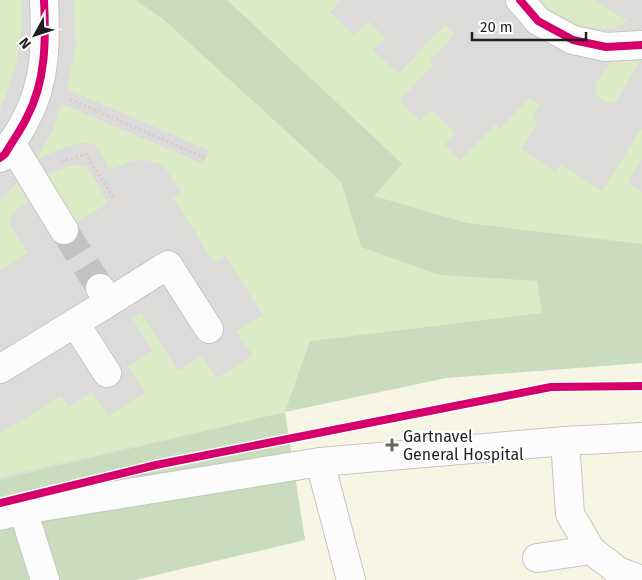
<svg xmlns="http://www.w3.org/2000/svg" width="642" height="580" font-family="'Fira Sans',sans-serif">
	<style>
		.residential { fill: #dcdbd9 }
		.education { fill: #f7f5e3 }
		.grass { fill: #dbebc6 }
		.forest { fill: #c9dcbd }
		.lines { fill: none; stroke-linecap: round; stroke-linejoin: round }
		.minor-tunnel { stroke: #c4c2c0; stroke-width: 28; stroke-dasharray: 28 14; stroke-linecap: butt }
		.minor-casing { stroke: #c6c5c4; stroke-width: 30 }
		.path { stroke: #dbccca; stroke-width: 3; stroke-dasharray: 2.5 2.5; stroke-linecap: butt }
		.minor { stroke: #fcfcfc; stroke-width: 28 }
		.cycleway-casing { stroke: #fff; stroke-width: 11 }
		.cycleway { stroke: #d6006c; stroke-width: 8 }
		.poi-dot { fill: #676665; stroke: #fff; stroke-width: 2 }
		.labels { text-anchor: middle; dominant-baseline: central; stroke-width: 4; stroke-linejoin: round; paint-order: stroke }
		.poi-label { font-size: 16px; fill: #1f1f1f; stroke: #fff; text-anchor: start }
	</style>
	<rect width="100%" height="100%" fill="#edebe8"/>
	<!-- residential -->
	<g class="residential">
		<path d="M0,0H74L76,47L68,89L209,150L310,341L285,412L0,479Z"/>
		<path d="M227,0H642V244L467,223L373,196L320,88Z"/>
	</g>
	<!-- education -->
	<path class="education" d="M642,363V580H0V479L285,412L446,378Z"/>
	<!-- grass -->
	<g class="grass">
		<path d="M0,0H21C26,37 15,75 0,109Z"/>
		<path d="M74,0H135L163,19L341,183L361,247L439,275L537,281L542,313L310,341L285,412L0,477V434L61,396L69,407L92,392L108,416L146,393L128,366L153,351L132,318L141,312L178,371L201,356L217,378L253,355L236,332L263,315L225,256L214,262L173,198L182,193L164,166L159,164L142,159L130,162L109,170C106,163 103,155 99,149C87,133 50,154 36,160L53,130L62,104L203,164L209,150L67,89L76,47Z"/>
		<path d="M227,0H340L330,12L354,35L368,21L385,38L373,50L398,74L445,25L455,34L429,61L433,65L399,101L420,121L431,110L455,133L444,145L460,160L495,125L500,129L529,98L540,105L532,118L538,122L521,149L556,172L561,164L602,191L642,128V159L628,182L642,192V244L467,223L373,196L402,163Z"/>
		<path d="M539,0H594L628,21L614,29L595,28L576,24L551,11Z"/>
		<path d="M612,61H640L617,100L613,103C608,103 606,102 601,99C586,89 604,72 612,61Z"/>
		<path d="M73,165L86,167L91,173L108,203L76,223L47,175Z"/>
		<path d="M22,178L34,198C27,203 16,208 11,215C5,224 23,245 28,253L0,271V201Z"/>
	</g>
	<!-- forest -->
	<path class="forest" d="M135,0H227L402,164L374,196L467,223L642,244V363L446,378L285,412L305,540L135,580H0V479L285,412L310,341L542,313L537,281L439,275L361,247L341,182L163,19Z"/>
	<g class="lines">
		<!-- minor-tunnel -->
		<path class="minor-tunnel" d="M64,230L100,288"/>
		<defs>
			<g id="minor">
				<path d="M520,0L538,21L573,40L606,47L642,45"/>
				<path d="M11,143L64,230"/>
				<path d="M0,158L5,154C12,142 21,130 27,117C46,81 46,40 44,0"/>
				<path d="M100,288L109,302L168,265L209,329"/>
				<path d="M75,323L107,373"/>
				<path d="M0,369L109,302"/>
				<path d="M565,441L570,514L591,550L618,571L642,580"/>
				<path d="M320,462L351,580"/>
				<path d="M23,510L45,580"/>
				<path d="M0,516L23,510L320,462L565,441L642,437"/>
				<path d="M537,558L591,550"/>
			</g>
		</defs>
		<!-- minor casing -->
		<use href="#minor" class="minor-casing"/>
		<!-- path -->
		<g class="path">
			<path d="M70,99L205,158"/>
			<path d="M61,162L86,154L114,199"/>
		</g>
		<!-- minor -->
		<use href="#minor" class="minor"/>
		<defs>
			<g id="cycleway">
				<path d="M520,0L538,21L573,40L606,47L642,45"/>
				<path d="M0,158L5,154C12,142 21,130 27,117C46,81 46,40 44,0"/>
				<path d="M0,503L156,465L551,387L642,386"/>
			</g>
		</defs>
		<!-- cycleway casing -->
		<use href="#cycleway" class="cycleway-casing"/>
		<!-- cycleway -->
		<use href="#cycleway" class="cycleway"/>
	</g>
	<!-- markers -->
	<path class="poi-dot" d="M389.5 437.5h5v5h5v5h-5v5h-5v-5h-5v-5h5z"/>
	<g class="labels">
		<!-- poi labels -->
		<g class="poi-label">
			<text x="403" y="436">Gartnavel<tspan x="403" dy="18">General Hospital</tspan></text>
		</g>
	</g>
	<!-- north arrow -->
	<g transform="translate(35 35) rotate(230)" stroke="#ffffff" stroke-width="4" paint-order="stroke">
	<path d="M0-4L9 19L0 12L-9 19Z" fill="#1f1f1f"/>
	<text y="-8" font-size="14" font-weight="bold" text-anchor="middle" fill="#1f1f1f">N</text>
	</g>
	<!-- scale -->
	<path d="M472 32v8h114v-8" fill="none" stroke="#1f1f1f" stroke-width="2.5"/>
	<text x="480" y="32" font-size="15" fill="#1f1f1f" stroke="#ffffff" stroke-width="4" paint-order="stroke">20 m</text>
</svg>
